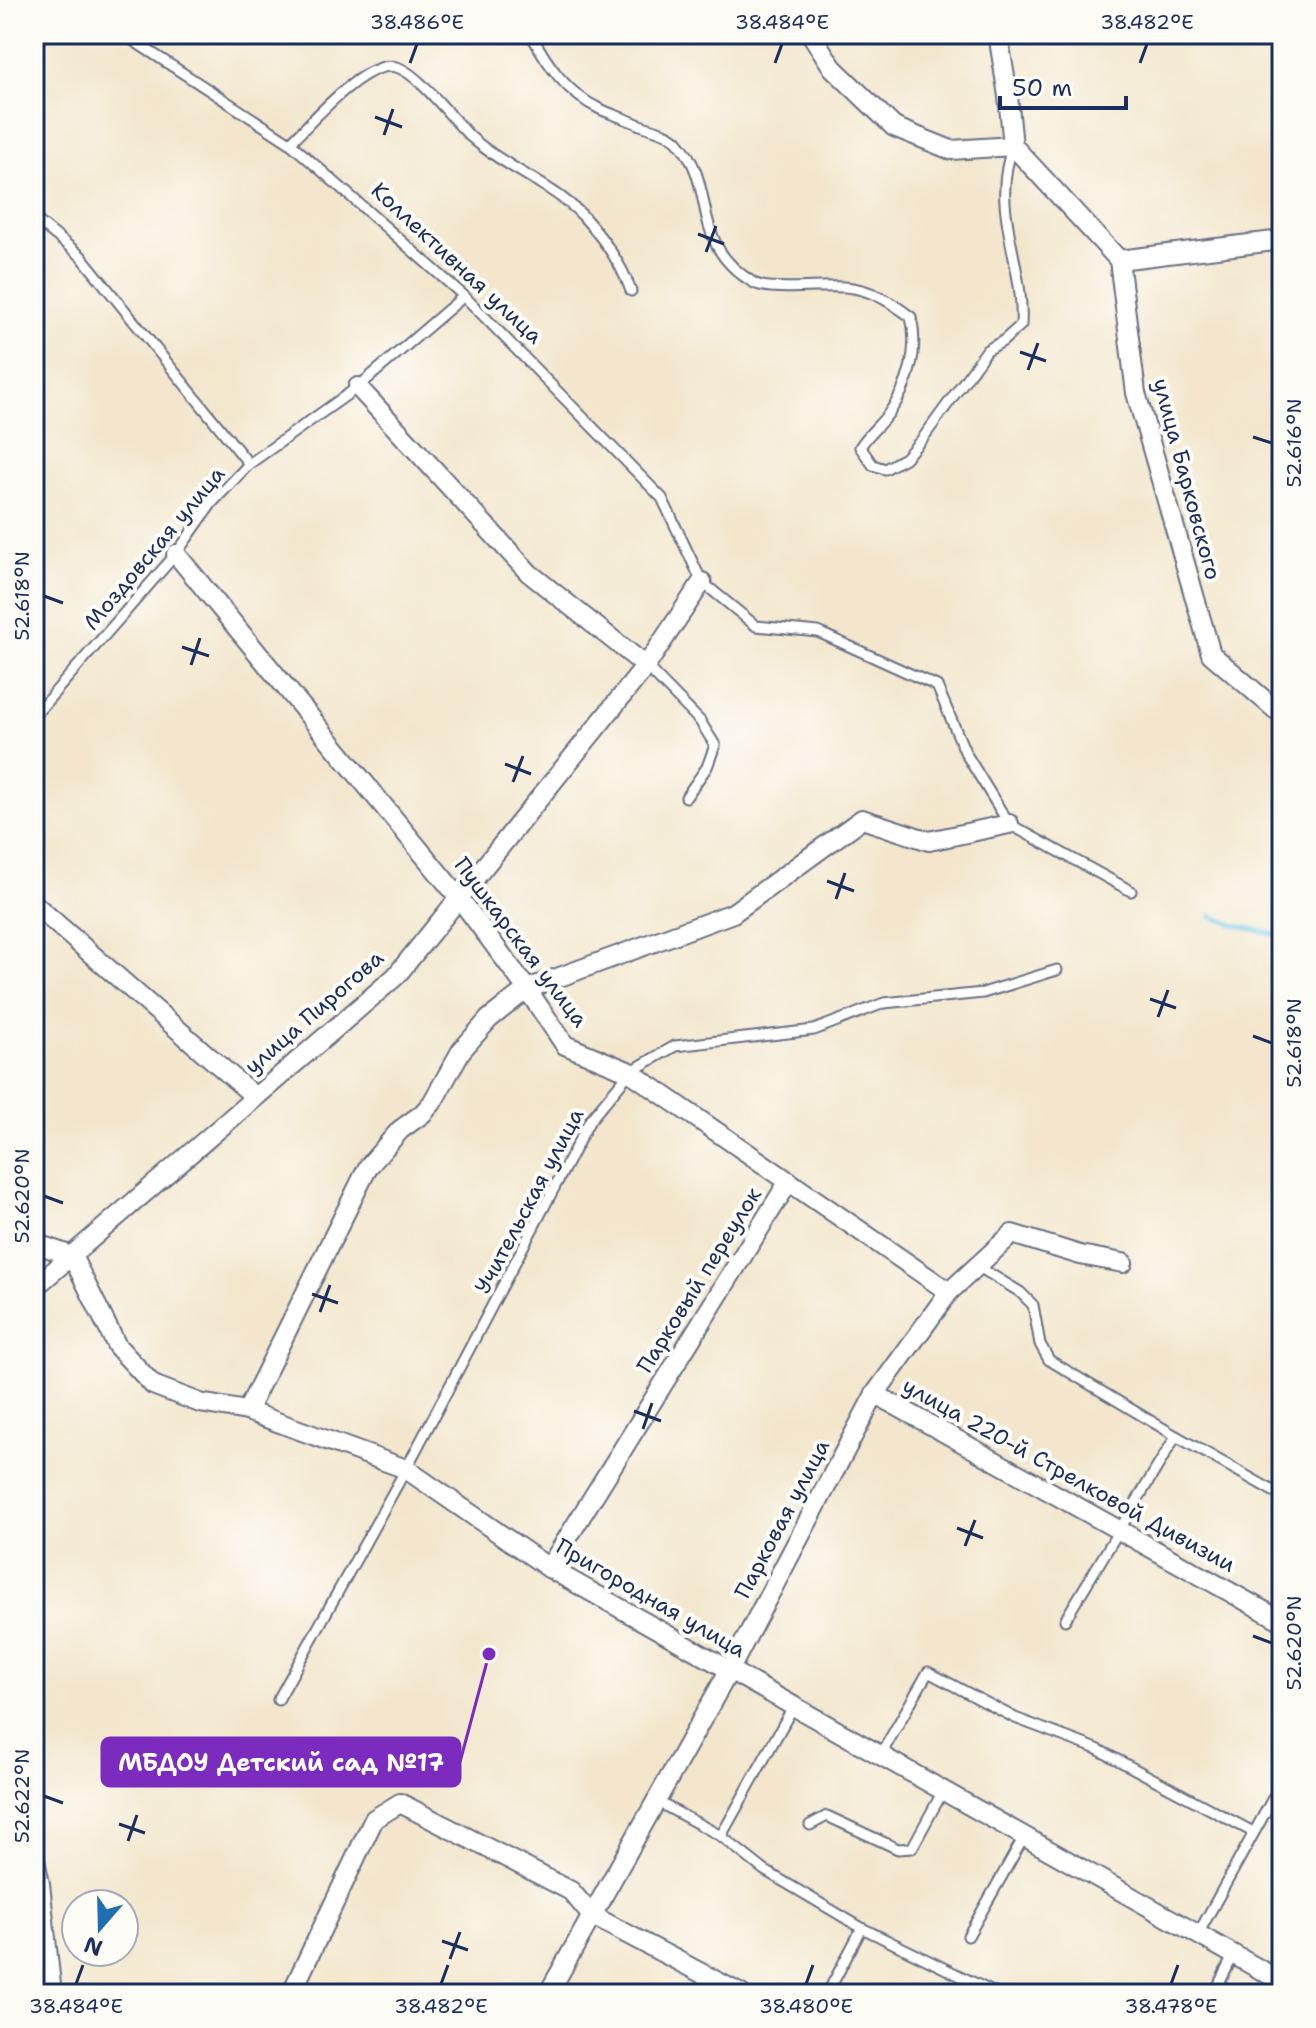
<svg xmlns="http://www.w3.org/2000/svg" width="1316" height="2028" font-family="'Shantell Sans',sans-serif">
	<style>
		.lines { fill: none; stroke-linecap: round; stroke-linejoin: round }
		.stream { stroke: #67c6e5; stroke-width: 5 }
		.service-casing { stroke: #676f84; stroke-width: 13 }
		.minor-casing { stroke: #676f84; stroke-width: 22 }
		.service { stroke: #fff; stroke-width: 9 }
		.minor { stroke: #fff; stroke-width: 18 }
		.ticks { fill: none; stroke: #1b2f5e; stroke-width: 3 }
		.labels { text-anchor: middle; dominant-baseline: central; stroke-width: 8; stroke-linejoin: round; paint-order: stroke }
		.street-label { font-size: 22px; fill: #1b2f5e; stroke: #fdfcf7 }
		.leader { fill: none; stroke: #7b2cbf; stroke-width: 3 }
		.callout-dot { fill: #7b2cbf; stroke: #fdfcf7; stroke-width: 3 }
		.callout { fill: #7b2cbf; stroke: #7b2cbf; stroke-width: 3 }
		.callout-label { font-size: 24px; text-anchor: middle; font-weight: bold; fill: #fff }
		.neatline { fill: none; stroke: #1b2f5e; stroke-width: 3 }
		.ticks-label { font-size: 20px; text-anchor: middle; fill: #1b2f5e }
	</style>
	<rect width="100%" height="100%" fill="#fdfcf7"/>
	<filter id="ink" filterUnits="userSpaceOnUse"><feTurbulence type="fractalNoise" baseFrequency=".0125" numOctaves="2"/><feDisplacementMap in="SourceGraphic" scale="16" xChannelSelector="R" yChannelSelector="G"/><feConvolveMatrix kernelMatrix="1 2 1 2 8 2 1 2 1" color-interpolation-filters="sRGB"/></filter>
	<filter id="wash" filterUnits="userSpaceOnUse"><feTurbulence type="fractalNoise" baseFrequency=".006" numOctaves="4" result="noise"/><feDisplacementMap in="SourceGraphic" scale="32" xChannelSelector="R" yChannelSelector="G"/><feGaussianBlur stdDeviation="1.8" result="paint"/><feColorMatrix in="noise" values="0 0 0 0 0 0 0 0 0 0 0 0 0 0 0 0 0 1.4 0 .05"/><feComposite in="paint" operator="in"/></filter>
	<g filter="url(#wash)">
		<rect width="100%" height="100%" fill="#f3e6cc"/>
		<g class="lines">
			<!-- stream -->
			<path class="stream" d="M1211,916L1234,925L1282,936"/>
		</g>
	</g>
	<g filter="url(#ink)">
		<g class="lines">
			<defs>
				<g id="service">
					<path d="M123,34L290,143L464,296L662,498L702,582L756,626L818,632L937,686L966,754L1009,824L1131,891"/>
					<path d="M531,34C547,64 567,94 600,109C613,115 627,119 640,125C651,129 671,133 678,142C719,188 687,243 754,283C769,292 825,285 845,287C871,289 891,302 911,317C919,349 909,386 889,413C880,425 868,434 860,447L873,465L885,469L905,458L923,438L987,350L1003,341L1021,325C1025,263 989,209 1013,146"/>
					<path d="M290,143C311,123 365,59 396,67C418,72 453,121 472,138C504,167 553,185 582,215C603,238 621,262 631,291"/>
					<path d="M34,218L81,256L249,464"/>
					<path d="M646,666L700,721L715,745L707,767L686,797"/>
					<path d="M34,716L176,554L212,503L249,464L358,387L464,296"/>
					<path d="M977,1266L1020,1292L1033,1305L1040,1344L1049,1360L1176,1436L1282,1496"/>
					<path d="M1065,1620L1176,1436"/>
					<path d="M278,1700L406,1469L590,1120L630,1072L675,1046L814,1030L884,1003L983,993L1057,970"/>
					<path d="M880,1756L928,1672L1015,1718L1097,1749L1253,1832"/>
					<path d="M656,1801L721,1836L793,1707"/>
					<path d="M810,1825L827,1816L898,1849L912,1848L943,1791"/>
					<path d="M721,1836L764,1870L862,1928L827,1994"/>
					<path d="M862,1928L997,1994"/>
					<path d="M1198,1934L1282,1782"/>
					<path d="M968,1936L1024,1837"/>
					<path d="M1214,1994L1234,1954"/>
				</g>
				<g id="minor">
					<path d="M811,34L833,68L894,127L951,150L1013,146"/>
					<path d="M998,34L1008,96L1013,146L1119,260L1136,393L1211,654L1276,710L1282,706"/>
					<path d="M1119,260L1282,240"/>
					<path d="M358,387L529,573L646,666"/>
					<path d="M176,554L460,899L527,989L565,1045L630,1072L949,1292"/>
					<path d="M34,904L254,1096"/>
					<path d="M34,1243L72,1256L117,1346L153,1385L200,1403L247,1411L406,1469L549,1568L1282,1982"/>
					<path d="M34,1288L396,976L646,666L702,582"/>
					<path d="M875,1394L1282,1621"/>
					<path d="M247,1411L368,1167L400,1130L422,1114L432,1103L461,1051L489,1019L527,989L733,913L862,819L929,841L1009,824"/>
					<path d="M549,1568L789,1181"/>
					<path d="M34,1855L40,1884L52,1994"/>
					<path d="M291,1994L374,1819L400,1803L571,1891L591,1915L741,1994"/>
					<path d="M548,1994L729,1671L875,1394L949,1292L1012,1234L1080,1255L1123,1263"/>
				</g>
			</defs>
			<!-- service casing -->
			<use href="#service" class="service-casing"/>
			<!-- minor casing -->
			<use href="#minor" class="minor-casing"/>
			<!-- service -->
			<use href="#service" class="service"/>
			<!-- minor -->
			<use href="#minor" class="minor"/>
		</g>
	</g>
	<!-- ticks -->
	<path class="ticks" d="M410,63L417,44M775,63L782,44M1140,63L1147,44M375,117L402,127M384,135L393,109M698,234L724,244M706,252L716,226M1020,352L1046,361M1028,370L1038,343M1253,437L1272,443M44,596L63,603M182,647L209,656M191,665L200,638M505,764L531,774M513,782L523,756M827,881L854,891M836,899L845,873M1150,999L1176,1008M1158,1017L1168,990M1253,1036L1272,1043M44,1196L63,1203M312,1294L338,1303M320,1312L330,1285M634,1411L661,1421M643,1429L652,1403M957,1528L983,1538M965,1546L975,1520M1253,1636L1272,1643M44,1796L63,1803M119,1824L145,1833M128,1841L137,1815M442,1941L468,1950M450,1959L460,1932M76,1984L83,1965M441,1984L448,1965M806,1984L813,1965M1171,1984L1178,1965"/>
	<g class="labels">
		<!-- street labels -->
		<g class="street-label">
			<text transform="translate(457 263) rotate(43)">Коллективная улица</text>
			<text transform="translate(1187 479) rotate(75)">улица Барковского</text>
			<text transform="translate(154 548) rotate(-50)">Моздовская улица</text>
			<text transform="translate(521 942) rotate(53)">Пушкарская улица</text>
			<text transform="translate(314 1012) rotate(-41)">улица Пирогова</text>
			<text transform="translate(529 1201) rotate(-62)">Учительская улица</text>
			<text transform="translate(699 1280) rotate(-58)">Парковый переулок</text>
			<text transform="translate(1069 1475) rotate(29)">улица 220-й Стрелковой Дивизии</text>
			<text transform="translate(782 1519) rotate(-62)">Парковая улица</text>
			<text transform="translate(651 1598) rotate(30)">Пригородная улица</text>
		</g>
	</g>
	<!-- callouts -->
	<path class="leader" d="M489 1654L460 1762"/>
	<circle class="callout-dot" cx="489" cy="1654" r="8"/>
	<rect class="callout" x="102" y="1738" width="358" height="48" rx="8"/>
	<g class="callout-label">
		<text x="281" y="1771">МБДОУ Детский сад №17</text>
	</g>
	<!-- margin -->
	<rect width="1316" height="2028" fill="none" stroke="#fdfcf7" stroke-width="88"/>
	<!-- north arrow -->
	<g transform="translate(100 1928) rotate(200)"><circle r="38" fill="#fdfcf7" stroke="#a3aaba" stroke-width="2"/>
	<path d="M0-6L14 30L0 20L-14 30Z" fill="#1f6fb2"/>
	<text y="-12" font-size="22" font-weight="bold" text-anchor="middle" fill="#1b2f5e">N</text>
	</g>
	<!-- scale -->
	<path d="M1000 96v12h126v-12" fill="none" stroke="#1b2f5e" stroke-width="4"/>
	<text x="1012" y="96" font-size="24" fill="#1b2f5e" stroke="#fdfcf7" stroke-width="6" paint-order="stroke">50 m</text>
	<rect x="44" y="44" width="1228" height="1940" class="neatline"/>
	<g class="ticks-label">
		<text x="417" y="29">38.486°E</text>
		<text x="782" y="29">38.484°E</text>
		<text x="1147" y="29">38.482°E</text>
		<text transform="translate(1294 443) rotate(-90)" y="7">52.616°N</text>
		<text transform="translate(22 596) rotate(-90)" y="7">52.618°N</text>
		<text transform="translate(1294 1043) rotate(-90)" y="7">52.618°N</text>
		<text transform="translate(22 1196) rotate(-90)" y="7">52.620°N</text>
		<text transform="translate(1294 1643) rotate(-90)" y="7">52.620°N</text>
		<text transform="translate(22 1796) rotate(-90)" y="7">52.622°N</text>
		<text x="76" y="2013">38.484°E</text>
		<text x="441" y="2013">38.482°E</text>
		<text x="806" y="2013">38.480°E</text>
		<text x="1171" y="2013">38.478°E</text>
	</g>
</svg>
